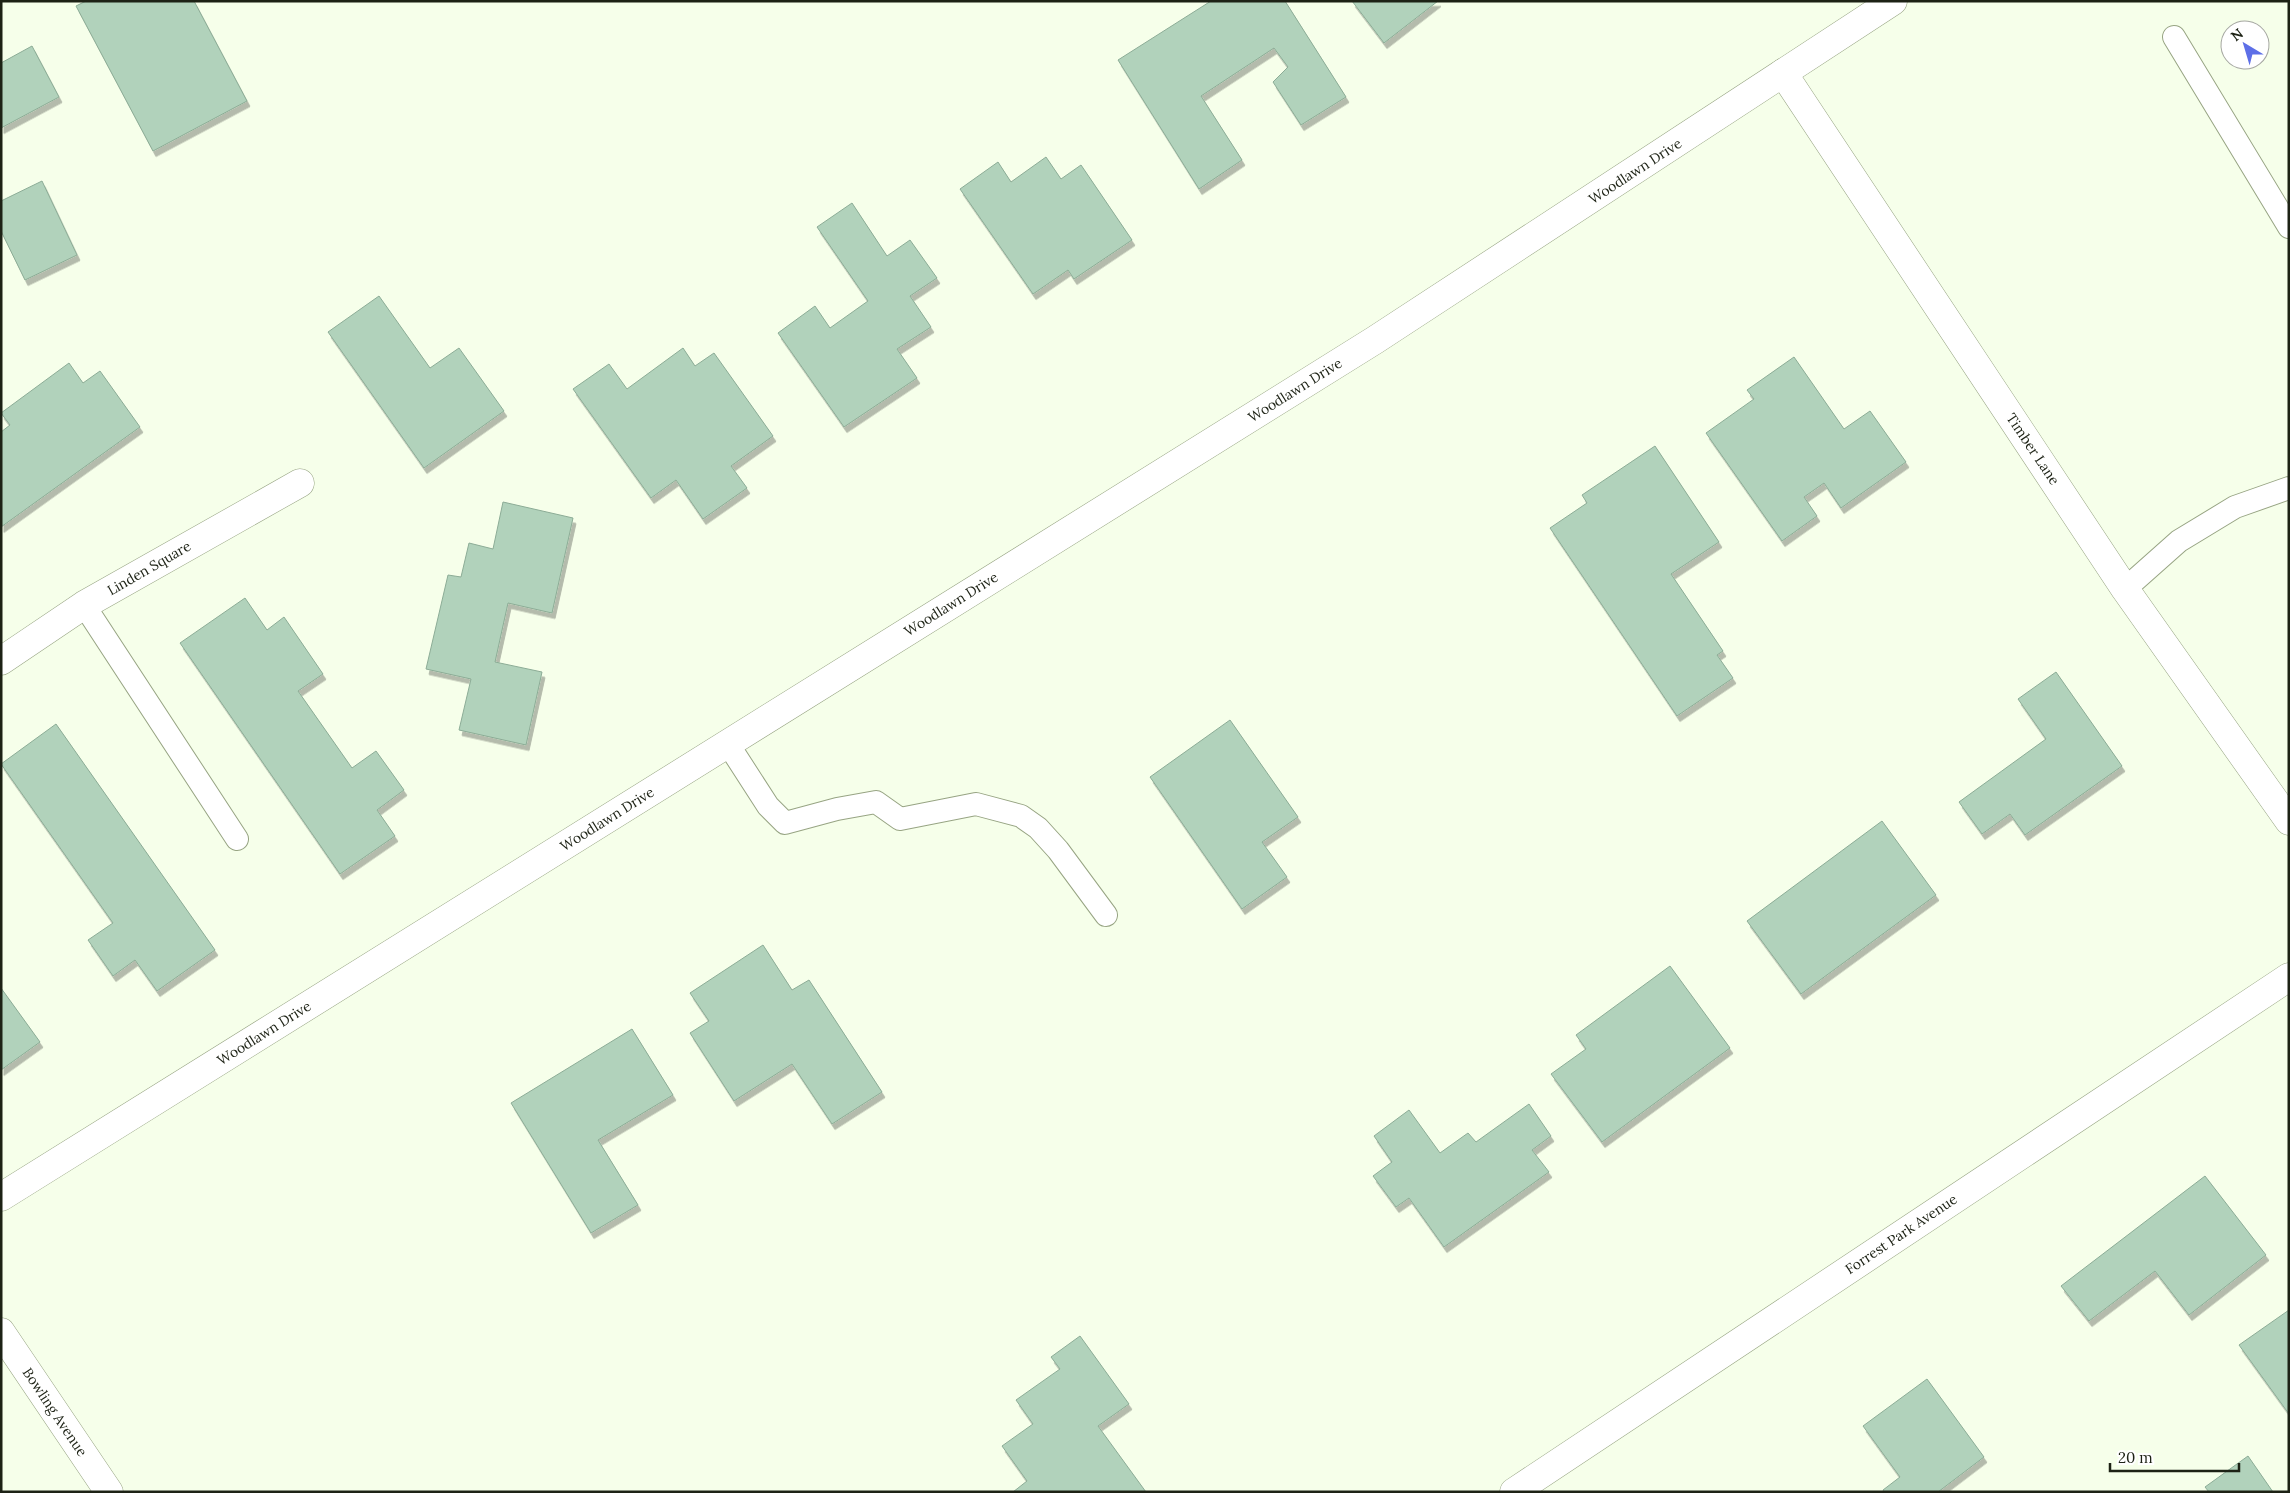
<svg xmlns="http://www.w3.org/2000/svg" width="2290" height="1493" font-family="Lora,serif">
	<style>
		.building { fill: #b1d2bb; stroke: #8cac96; filter: url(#shadow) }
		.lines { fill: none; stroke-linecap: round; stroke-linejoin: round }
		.service-casing { stroke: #97a483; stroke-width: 24 }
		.minor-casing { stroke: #97a483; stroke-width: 29 }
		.tertiary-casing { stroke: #97a483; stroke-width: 29 }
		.secondary-casing { stroke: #97a483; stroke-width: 29 }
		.service { stroke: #fff; stroke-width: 22 }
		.minor { stroke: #fff; stroke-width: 28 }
		.tertiary { stroke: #fff; stroke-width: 28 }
		.secondary { stroke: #fff; stroke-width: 28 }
		.labels { text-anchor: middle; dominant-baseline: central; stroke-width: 4; stroke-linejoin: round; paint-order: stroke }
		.street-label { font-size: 14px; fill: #1d2215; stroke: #fff }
	</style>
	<defs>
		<filter id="shadow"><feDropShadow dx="3" dy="5.5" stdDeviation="0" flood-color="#0004"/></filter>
	</defs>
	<rect width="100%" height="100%" fill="#f6ffea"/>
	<!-- building -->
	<g class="building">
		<path d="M86,1H194L247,101L153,151L76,6Z"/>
		<path d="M1211,1H1285L1346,97L1301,125L1273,82L1288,67L1274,48L1201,96L1242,160L1199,189L1118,60Z"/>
		<path d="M1352,1H1438L1384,43Z"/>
		<path d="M32,46L59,97L1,128V63Z"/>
		<path d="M1046,157L1061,179L1081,165L1132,240L1074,279L1068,270L1033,294L960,189L998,162L1011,182Z"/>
		<path d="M42,181L77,255L25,280L1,231V201Z"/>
		<path d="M852,203L887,256L910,240L937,278L910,296L931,327L897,349L917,378L844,427L778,333L815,306L830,328L868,301L817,227Z"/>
		<path d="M379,296L430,368L459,348L504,411L424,468L328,332Z"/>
		<path d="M683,348L695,366L714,353L773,436L731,466L747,488L703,519L676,480L651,498L573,389L609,364L627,389Z"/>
		<path d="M1794,357L1844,429L1870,411L1906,462L1841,508L1824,483L1804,497L1817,516L1782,541L1706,433L1754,399L1747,390Z"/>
		<path d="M69,363L83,383L100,371L140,427L1,527V432L10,425L1,413Z"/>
		<path d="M1655,446L1719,542L1671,574L1723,651L1717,655L1733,678L1677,716L1550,528L1587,503L1582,495Z"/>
		<path d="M503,502L573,518L552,613L508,603L495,662L542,672L526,745L459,730L471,679L426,669L448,575L461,577L469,543L493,549Z"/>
		<path d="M245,598L267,630L284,617L323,674L298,691L352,768L376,751L404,790L377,810L395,836L340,874L180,643Z"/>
		<path d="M2056,672L2122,766L2025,835L2010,814L1982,834L1959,802L2046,739L2018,699Z"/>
		<path d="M1230,720L1298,817L1262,842L1287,877L1242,909L1150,777Z"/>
		<path d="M56,724L215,950L157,991L135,960L113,976L88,940L113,923L1,764Z"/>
		<path d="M1882,821L1936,895L1801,994L1747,921Z"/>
		<path d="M763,945L792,990L809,980L882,1092L832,1124L792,1064L734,1101L690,1033L709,1021L690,993Z"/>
		<path d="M1670,966L1730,1048L1602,1142L1551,1074L1586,1049L1576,1035Z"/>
		<path d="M1,988L40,1042L1,1070Z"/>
		<path d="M632,1029L673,1095L598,1140L638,1205L591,1233L511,1103Z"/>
		<path d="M1529,1104L1551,1136L1532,1150L1549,1172L1444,1247L1409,1198L1396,1207L1373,1176L1392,1162L1374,1136L1409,1110L1440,1153L1468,1133L1476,1142Z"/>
		<path d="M2205,1176L2266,1255L2189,1315L2155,1271L2089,1321L2061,1286Z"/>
		<path d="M2289,1310V1414L2239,1345Z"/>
		<path d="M1080,1336L1129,1404L1098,1426L1146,1492H1013L1027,1481L1002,1446L1033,1424L1016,1400L1060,1369L1051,1357Z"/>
		<path d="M1927,1379L1984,1457L1938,1492H1884L1883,1490L1900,1477L1863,1426Z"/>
		<path d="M2248,1456L2273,1492H2209L2205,1487Z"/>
	</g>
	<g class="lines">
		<defs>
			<g id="service">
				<path d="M2174,37L2289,227"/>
				<path d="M2125,589L2179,541L2235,507L2289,488"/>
				<path d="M84,605L237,839"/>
				<path d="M728,744L768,806L785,823L837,809L876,802L900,819L976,804L1021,816L1038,828L1058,850L1106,915"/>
			</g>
			<g id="minor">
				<path d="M1783,73L2125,589L2289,821"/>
				<path d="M1,661L84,605L300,483"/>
				<path d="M1514,1492L2289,977"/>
			</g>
			<path id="tertiary" d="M1,1332L109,1492"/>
			<path id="secondary" d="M1,1197L1375,340L1893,1"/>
		</defs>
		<!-- service casing -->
		<use href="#service" class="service-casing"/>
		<!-- minor casing -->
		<use href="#minor" class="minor-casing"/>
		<!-- tertiary casing -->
		<use href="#tertiary" class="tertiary-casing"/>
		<!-- secondary casing -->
		<use href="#secondary" class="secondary-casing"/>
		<!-- service -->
		<use href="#service" class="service"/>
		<!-- minor -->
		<use href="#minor" class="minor"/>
		<!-- tertiary -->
		<use href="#tertiary" class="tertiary"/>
		<!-- secondary -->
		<use href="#secondary" class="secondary"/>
	</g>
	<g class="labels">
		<!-- street labels -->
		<g class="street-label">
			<text transform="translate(1635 171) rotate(-33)">Woodlawn Drive</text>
			<text transform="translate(1295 390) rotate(-32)">Woodlawn Drive</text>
			<text transform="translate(2033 449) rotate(56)">Timber Lane</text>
			<text transform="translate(149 568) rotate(-30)">Linden Square</text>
			<text transform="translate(951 604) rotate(-32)">Woodlawn Drive</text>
			<text transform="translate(607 819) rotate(-32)">Woodlawn Drive</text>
			<text transform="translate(264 1033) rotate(-32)">Woodlawn Drive</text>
			<text transform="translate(1901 1234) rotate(-34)">Forrest Park Avenue</text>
			<text transform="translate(55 1412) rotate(56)">Bowling Avenue</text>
		</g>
	</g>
	<!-- border -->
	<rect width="2290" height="1493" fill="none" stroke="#1d2215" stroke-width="5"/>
	<!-- north arrow -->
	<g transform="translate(2245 45) rotate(322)"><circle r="24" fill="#ffffff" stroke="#a5a7a1"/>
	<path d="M0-4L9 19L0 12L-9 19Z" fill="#5d6fe7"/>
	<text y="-8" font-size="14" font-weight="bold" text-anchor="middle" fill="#1d2215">N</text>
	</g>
	<!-- scale -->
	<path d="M2110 1463v8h129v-8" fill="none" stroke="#1d2215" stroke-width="2.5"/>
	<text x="2118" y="1463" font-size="15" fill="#1d2215" stroke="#ffffff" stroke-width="4" paint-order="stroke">20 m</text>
</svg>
